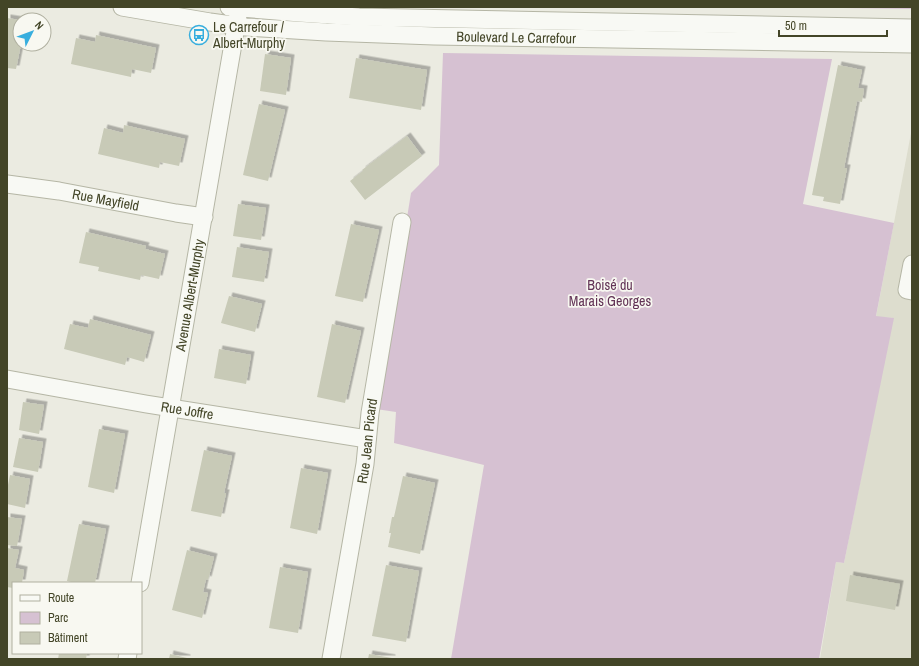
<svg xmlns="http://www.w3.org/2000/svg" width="919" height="666" font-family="'Archivo Narrow',sans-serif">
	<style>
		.built { fill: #ddddce }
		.green { fill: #d6c1d2 }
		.building { fill: #c8cab7; filter: url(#shadow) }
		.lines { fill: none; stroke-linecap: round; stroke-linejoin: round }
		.minor-casing { stroke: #b5b6a5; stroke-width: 19 }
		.minor { stroke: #f8f9f4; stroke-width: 17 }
		.labels { text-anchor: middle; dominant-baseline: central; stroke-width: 3.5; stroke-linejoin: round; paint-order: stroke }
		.poi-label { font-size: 14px; fill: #434527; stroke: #f8f8f1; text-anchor: start }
		.street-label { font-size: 14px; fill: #434527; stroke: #f8f8f1 }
		.park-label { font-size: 14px; fill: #623356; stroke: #f8f8f1 }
	</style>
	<defs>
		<filter id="shadow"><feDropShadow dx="3.5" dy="-3.5" stdDeviation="0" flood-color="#0004"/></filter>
	</defs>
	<rect width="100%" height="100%" fill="#ebebe1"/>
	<!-- built -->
	<path class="built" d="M912,128V659H820L836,562L844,563L893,318L876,317Z"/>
	<!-- green -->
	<g class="green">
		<path d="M773,7H912V9Z"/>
		<path d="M443,53L832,59L803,204L894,223L876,316L894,318L844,563L836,562L819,659H451L484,465L394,443L396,412L376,409L411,193L439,165Z"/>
	</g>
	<!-- building -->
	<g class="building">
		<path d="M7,18L20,20V44H21L16,69L7,68Z"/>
		<path d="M96,35L156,48L151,73L132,69L131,77L71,64L76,38L95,42Z"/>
		<path d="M265,54L291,58L286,95L260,91Z"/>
		<path d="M356,58L427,70L421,110L349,98Z"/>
		<path d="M838,65L862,70L858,88L864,89L862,102L857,101L844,168H847L840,204L823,201L824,197L812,195Z"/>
		<path d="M259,104L285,110L268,181L243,175Z"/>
		<path d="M124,125L185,139L179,166L160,162L159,168L98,154L104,128L123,133Z"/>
		<path d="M407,136L422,156L365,200L350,181L363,171L362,170Z"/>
		<path d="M238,204L266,208L261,240L233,236Z"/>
		<path d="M351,224L379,230L363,302L335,296Z"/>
		<path d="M86,232L146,246L145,249L165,254L159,279L141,275L140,280L98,271L99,267L79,263Z"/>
		<path d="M237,247L269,252L264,282L232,277Z"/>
		<path d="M229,296L262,304L255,332L221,323Z"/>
		<path d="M90,319L151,335L144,362L127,357L125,365L64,349L70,324L88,328Z"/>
		<path d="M332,324L361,331L345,403L317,397Z"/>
		<path d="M219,349L251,355L246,384L214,378Z"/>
		<path d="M23,402L44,405L39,434L19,430Z"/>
		<path d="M99,429L125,434L114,493L88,487Z"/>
		<path d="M19,438L43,442L38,472L13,467Z"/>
		<path d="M204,450L232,456L224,493H226L221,517L191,511Z"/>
		<path d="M301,468L328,473L317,534L290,528Z"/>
		<path d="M10,475L30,479L25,508L7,504V490Z"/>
		<path d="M403,476L435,483L420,554L388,547L391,533H389L392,517H394Z"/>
		<path d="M7,517L22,519L17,546L7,545Z"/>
		<path d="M79,524L106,529L95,583H75L67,581Z"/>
		<path d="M7,548L19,550L15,568L24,570L22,583H13V588L7,587Z"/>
		<path d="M187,550L214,557L208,580L206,579L203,592L208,593L202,618L172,610Z"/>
		<path d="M386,565L419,571L406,642L372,636Z"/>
		<path d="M280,567L308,572L298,633L269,628Z"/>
		<path d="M850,575L900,584L895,610L846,601Z"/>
		<path d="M59,653H87L86,659H58Z"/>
		<path d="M170,654L187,658V659H169Z"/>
		<path d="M369,654L392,658V659H368Z"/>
	</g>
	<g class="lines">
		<defs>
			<g id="minor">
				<path id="s1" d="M122,7L210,22L246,27L326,32L434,36L912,44"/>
				<path d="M229,7L300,13L359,17L912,28"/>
				<path id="s2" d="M7,184L59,191L176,213L204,217"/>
				<path d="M912,264L907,290L912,291"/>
				<path id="s3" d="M7,379L146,404L367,439"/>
				<path id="s4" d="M140,583L238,15"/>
				<path d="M127,659L128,653"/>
				<path id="s5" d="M331,659L365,464L370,413L402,222"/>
			</g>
		</defs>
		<!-- minor casing -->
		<use href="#minor" class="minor-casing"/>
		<!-- minor -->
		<use href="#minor" class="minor"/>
	</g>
	<!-- icons -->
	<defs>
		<symbol id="bus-ring" viewBox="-11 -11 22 22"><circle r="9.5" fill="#f8f8f1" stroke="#38aede" stroke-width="1.5"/><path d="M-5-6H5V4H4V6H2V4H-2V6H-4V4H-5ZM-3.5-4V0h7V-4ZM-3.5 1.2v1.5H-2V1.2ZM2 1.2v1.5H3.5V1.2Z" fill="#38aede"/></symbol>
	</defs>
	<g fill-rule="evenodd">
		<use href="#bus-ring" x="188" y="24" width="22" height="22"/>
	</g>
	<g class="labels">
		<!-- poi labels -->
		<g class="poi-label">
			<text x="213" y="27">Le Carrefour /<tspan x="213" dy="16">Albert-Murphy</tspan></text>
		</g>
		<!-- street labels -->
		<g class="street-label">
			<text stroke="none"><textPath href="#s1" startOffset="396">Boulevard Le Carrefour</textPath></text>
			<text stroke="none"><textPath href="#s2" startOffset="100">Rue Mayfield</textPath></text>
			<text stroke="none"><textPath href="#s4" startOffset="292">Avenue Albert-Murphy</textPath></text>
			<text stroke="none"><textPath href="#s3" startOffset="183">Rue Joffre</textPath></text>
			<text stroke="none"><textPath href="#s5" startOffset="221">Rue Jean Picard</textPath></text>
		</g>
		<!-- park labels -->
		<g class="park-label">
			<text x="610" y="285">Boisé du<tspan x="610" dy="16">Marais Georges</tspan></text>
		</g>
	</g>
	<!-- border -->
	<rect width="919" height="666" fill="none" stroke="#434527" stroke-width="16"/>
	<!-- legend -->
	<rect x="12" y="582" width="130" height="72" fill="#f8f8f1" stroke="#b0b0a0"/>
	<rect x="20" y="595" width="20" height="6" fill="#f8f9f4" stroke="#b0b0a0"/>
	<text x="48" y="602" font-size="12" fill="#434527">Route</text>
	<rect x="20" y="612" width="20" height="12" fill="#d6c1d2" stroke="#b0b0a0"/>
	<text x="48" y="622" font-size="12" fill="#434527">Parc</text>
	<rect x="20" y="632" width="20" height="12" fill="#c8cab7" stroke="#b0b0a0"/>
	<text x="48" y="642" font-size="12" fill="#434527">Bâtiment</text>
	<!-- north arrow -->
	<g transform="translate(32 32) rotate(48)"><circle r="19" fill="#f8f8f1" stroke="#b0b0a0"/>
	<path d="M0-3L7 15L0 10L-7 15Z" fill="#38aede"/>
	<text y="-6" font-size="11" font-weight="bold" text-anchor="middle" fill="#434527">N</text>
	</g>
	<!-- scale -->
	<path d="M779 30v6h108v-6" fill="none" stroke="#434527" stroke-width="2"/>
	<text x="785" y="30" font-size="12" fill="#434527" stroke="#f8f8f1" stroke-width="3" paint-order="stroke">50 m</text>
</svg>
